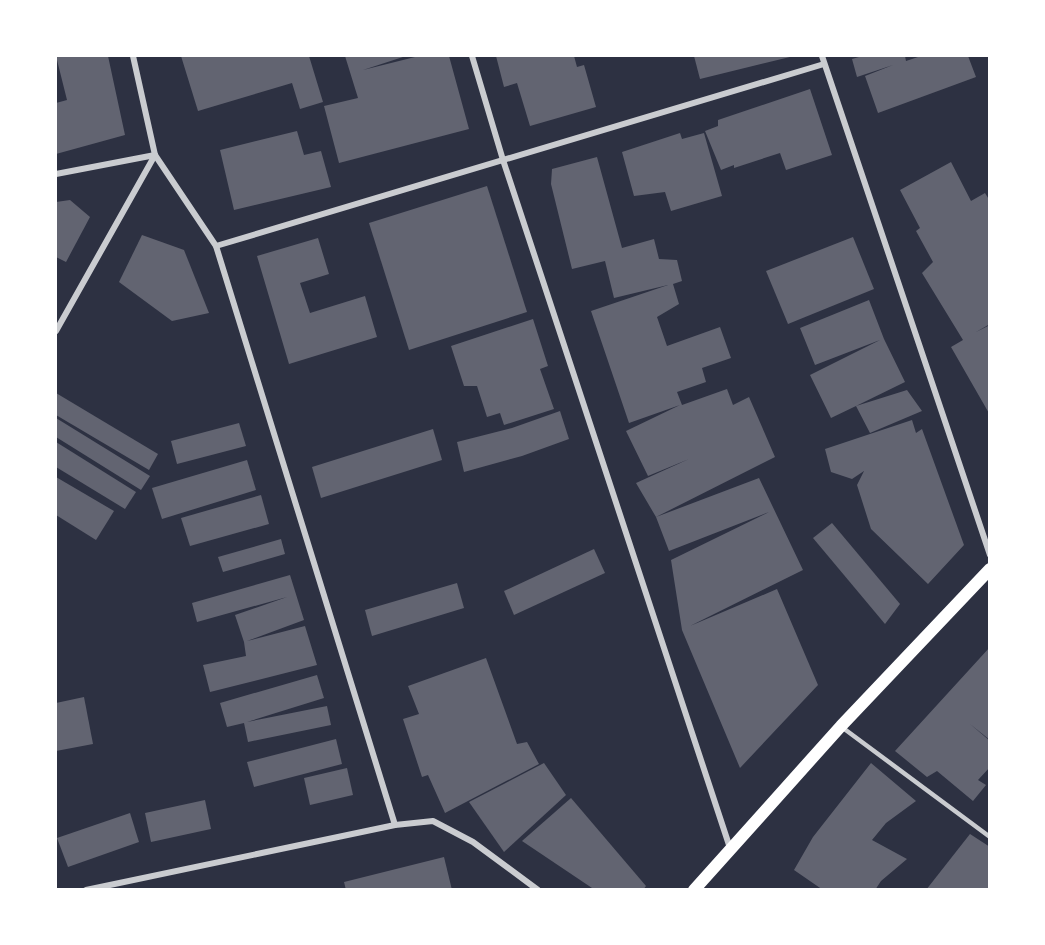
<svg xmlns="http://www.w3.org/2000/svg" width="1045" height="945" font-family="Arial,sans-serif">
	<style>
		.building { fill: #626471 }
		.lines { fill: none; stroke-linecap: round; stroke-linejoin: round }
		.service { stroke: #caccd0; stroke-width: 4.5 }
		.minor { stroke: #caccd0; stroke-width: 6 }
		.secondary { stroke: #fff; stroke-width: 12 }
	</style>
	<rect width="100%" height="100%" fill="#2d3142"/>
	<!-- building -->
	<g class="building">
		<path d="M56,56H108L125,135L56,154V103L67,100Z"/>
		<path d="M181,56H309L323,102L300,109L292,83L198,111Z"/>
		<path d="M345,56H406L363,70L419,56H449L469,129L339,163L324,106L358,98Z"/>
		<path d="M496,56H574L577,67L584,65L596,107L530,126L517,83L504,87Z"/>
		<path d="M694,56H794L700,79Z"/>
		<path d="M858,56H905L906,61L921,56H968L976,77L878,113L865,76L893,65L857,77L852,59L859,57Z"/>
		<path d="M810,89L832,155L786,170L780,153L734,168V165L721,170L705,131L718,126V120Z"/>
		<path d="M297,131L304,155L321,151L331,187L234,210L220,150Z"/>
		<path d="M680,133L682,139L704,133L722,196L671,211L665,192L634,196L622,152Z"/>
		<path d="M597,157L622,248L654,239L659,259L677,260L682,281L673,284L679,304L657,317L667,346L720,327L731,358L702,368L706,382L677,392L682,405L727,389L733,405L749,397L775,457L656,517L759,478L803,570L690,626L777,589L818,685L740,768L682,630L671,560L769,512L669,551L656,517L636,483L689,459L648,476L626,431L680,405L629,423L591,311L668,285L614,298L605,261L572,269L551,184L552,169Z"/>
		<path d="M951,162L971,201L985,193L990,201V324L976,332L990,325V415L951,347L963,340L922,273L933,262L916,231L920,228L900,190Z"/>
		<path d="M487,186L527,312L409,350L369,223Z"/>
		<path d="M70,200L90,217L66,262L56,257V202Z"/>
		<path d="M142,235L184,250L209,313L172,321L119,282Z"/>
		<path d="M853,237L874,289L788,324L766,271Z"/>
		<path d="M318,238L329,274L300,283L310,313L365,296L377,337L289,364L257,256Z"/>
		<path d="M869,300L884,339L905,382L856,406L907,390L922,411L870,433L856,406L831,418L810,375L880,340L815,365L800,328Z"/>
		<path d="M533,319L548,366L540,369L554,409L504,425L500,413L487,417L477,386H464L451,346Z"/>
		<path d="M56,393L158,454L149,470L56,415Z"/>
		<path d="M560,411L569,439L522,456L464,472L457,442L512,428Z"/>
		<path d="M56,418L150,476L141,490L56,437Z"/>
		<path d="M912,420L916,433L922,429L964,545L928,584L871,529L857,485L864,471L852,479L831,472L825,449Z"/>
		<path d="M239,423L246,446L177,464L171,441Z"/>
		<path d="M433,429L442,460L321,498L312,467Z"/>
		<path d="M56,442L136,492L125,509L56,467Z"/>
		<path d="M247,460L256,490L162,519L152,488Z"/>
		<path d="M56,477L114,511L96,540L56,515Z"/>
		<path d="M261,495L269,524L190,546L181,518Z"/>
		<path d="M832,523L900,604L885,624L813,538Z"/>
		<path d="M281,539L285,554L223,572L218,557Z"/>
		<path d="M594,549L605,573L514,615L504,591Z"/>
		<path d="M290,575L304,620L247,641L305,626L317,665L210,692L203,665L246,656L244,642L235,615L287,597L197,622L192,603Z"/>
		<path d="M457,583L464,608L372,636L365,610Z"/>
		<path d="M990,647V740L970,724L990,741V767L978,780L986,785L973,801L937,771L927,777L895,751Z"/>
		<path d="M486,658L517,744L527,742L539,764L445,813L428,775L422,777L403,719L419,714L408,686Z"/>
		<path d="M317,675L324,698L247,722L327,706L331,725L248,742L244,723L227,727L220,703Z"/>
		<path d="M84,697L93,744L56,751V703Z"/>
		<path d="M336,739L342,764L254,787L247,762Z"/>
		<path d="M544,763L566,795L504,852L469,802Z"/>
		<path d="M871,763L916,801L886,823L872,840L907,859L881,881L875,890H823L794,870L813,837Z"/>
		<path d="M347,768L353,795L310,805L304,778Z"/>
		<path d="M571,798L646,886L643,890H595L522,841Z"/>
		<path d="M205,800L211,829L151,842L145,813Z"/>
		<path d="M130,813L139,842L68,867L57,838Z"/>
		<path d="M970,834L990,847V890H926Z"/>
		<path d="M444,857L452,890H346L344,882Z"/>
	</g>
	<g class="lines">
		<!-- service -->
		<path class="service" d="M843,728L990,837"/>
		<!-- minor -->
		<g class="minor">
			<path d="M133,56L155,155L216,246L395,825"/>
			<path d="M472,56L503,160L730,848"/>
			<path d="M822,56L990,555"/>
			<path d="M56,174L155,155"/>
			<path d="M216,246L824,64"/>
			<path d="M56,331L155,155"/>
			<path d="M86,890L395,825L433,821L473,842L538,890"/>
		</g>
		<!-- secondary -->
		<path class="secondary" d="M694,890L841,726L990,569"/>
	</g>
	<!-- border -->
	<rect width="1045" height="945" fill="none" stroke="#ffffff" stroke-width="114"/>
</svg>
